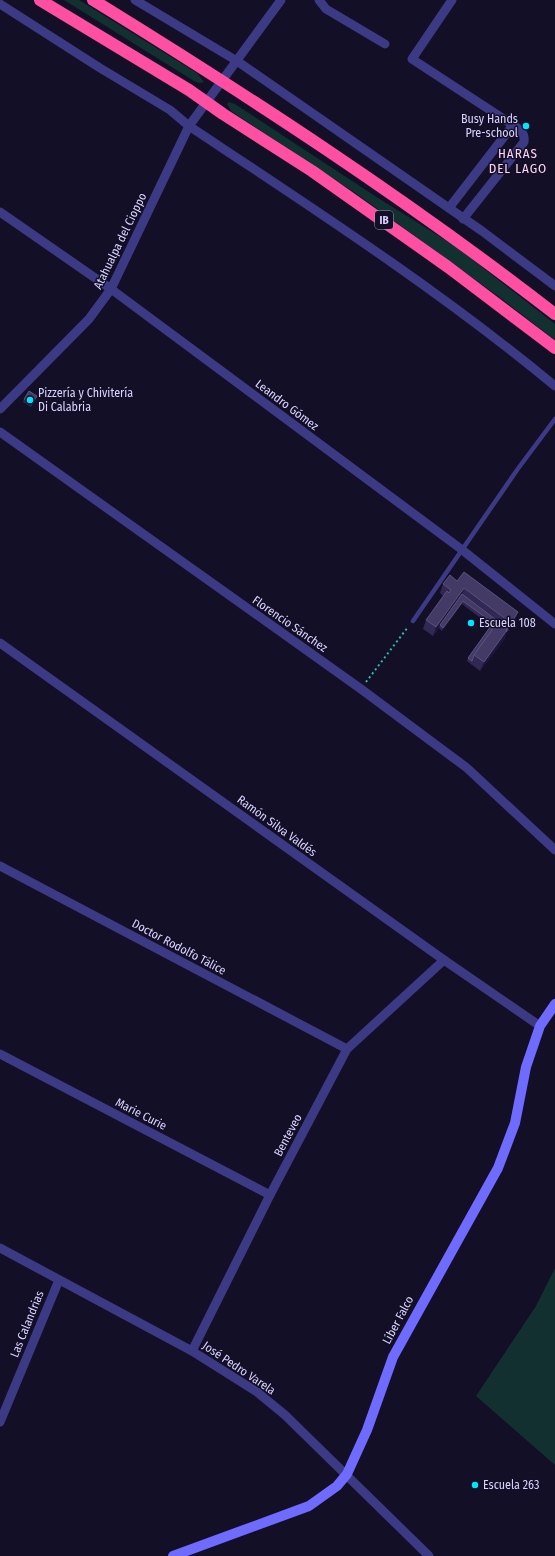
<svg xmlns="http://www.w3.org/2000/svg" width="555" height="1556" font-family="'Fira Sans Condensed',sans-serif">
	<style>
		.green { fill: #12302f }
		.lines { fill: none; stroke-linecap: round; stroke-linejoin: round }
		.path { stroke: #2fb8b0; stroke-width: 2; stroke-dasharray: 2 3; stroke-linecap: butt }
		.lane { stroke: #3d3a85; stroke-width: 4.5 }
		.street { stroke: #3d3a85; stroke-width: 9 }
		.secondary { stroke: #6f6bff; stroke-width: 10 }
		.highway { stroke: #ff4fa3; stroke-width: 12 }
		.wall { fill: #312854 }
		.shaded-wall { fill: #1d163a }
		.building { fill: #433a66; stroke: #5a527e }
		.poi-dot { fill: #00e5ff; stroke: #130f26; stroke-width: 1.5 }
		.labels { text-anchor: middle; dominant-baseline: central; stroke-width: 3; stroke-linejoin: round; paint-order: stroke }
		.shield { fill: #130f26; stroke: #9e99be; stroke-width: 1 }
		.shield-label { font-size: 11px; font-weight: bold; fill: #d9d4ff }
		.poi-label { font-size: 12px; fill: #d9d4ff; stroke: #130f26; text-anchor: start }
		.street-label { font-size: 12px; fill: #d9d4ff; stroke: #130f26 }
		.neighbourhood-label { font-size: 13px; letter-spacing: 1px; fill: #ffd6f0; stroke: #130f26 }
	</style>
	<rect width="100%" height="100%" fill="#130f26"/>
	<!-- green -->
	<g class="green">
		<path d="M64,0H79L197,73L204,82L200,83L194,81Z"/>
		<path d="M229,102L235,104L375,196L455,246L555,324V340L502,299L354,192L231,111L227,104Z"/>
		<path d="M555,1268V1465L476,1396L536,1306Z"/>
	</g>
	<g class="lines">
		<!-- path -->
		<path class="path" d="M366,682L408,627"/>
		<!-- lane -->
		<path class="lane" d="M413,621L517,470L555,419"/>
		<!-- street -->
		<g class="street">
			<path d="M135,0L237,61L482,231L555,286"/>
			<path d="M319,0L326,9L385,44"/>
			<path d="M452,0L412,59L513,125C521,130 525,133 524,142L463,219"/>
			<path d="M0,4L100,68L170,110L189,126C314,209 439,290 555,386"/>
			<path d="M449,208L513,125"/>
			<path d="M0,212L111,289L461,549L555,624"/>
			<path d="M0,409L89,319L111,289L189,126L281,0"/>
			<path d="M0,432L361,689L467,768L555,850"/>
			<path d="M0,643L444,960L540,1026"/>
			<path d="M0,866L347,1049"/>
			<path d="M0,1054L270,1195"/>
			<path d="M0,1248L192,1351L257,1392L285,1415L429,1556"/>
			<path d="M192,1351L270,1195L347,1049L444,960"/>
			<path d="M0,1422L59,1280"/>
		</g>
		<!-- secondary -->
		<path class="secondary" d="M173,1556L309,1506L337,1486L347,1474L367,1430L393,1357L498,1168L515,1123L526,1067L540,1026L555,1004"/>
		<!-- highway -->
		<g class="highway">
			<path d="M40,0L189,90L223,114L312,171L448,267L555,348"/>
			<path d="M93,0C252,98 408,200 555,314"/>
		</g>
	</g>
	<!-- wall -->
	<g class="wall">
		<path d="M37,396L31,407L23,402L24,399Z"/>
		<path d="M457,581L515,621L506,634L504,640L480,671L467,661L468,658L491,626L462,604L442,631L439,628L433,636L423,629L426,620L443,596L440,593L443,584Z"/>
	</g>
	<!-- shaded-wall -->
	<g class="shaded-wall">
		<path d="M464,588L461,598L440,625L439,628L433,636L436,627Z"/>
		<path d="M463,601L462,604L442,631L443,628Z"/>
		<path d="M518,612L515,621L506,634L504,640L480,671L484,662L508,629L511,623Z"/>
	</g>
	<!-- building -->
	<g class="building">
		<path d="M29,391L37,396L32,404L24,399Z"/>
		<path d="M464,572L518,612L511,623L464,588L436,627L426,620L447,591L449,593L451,590L443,584L450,575L457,581Z"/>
		<path d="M462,594L508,629L506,632L507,630L497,623L474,655L472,661L468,658L493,623L463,601L443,628L440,625Z"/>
		<path d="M497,623L507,630L484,662L474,655Z"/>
	</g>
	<!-- markers -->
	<g class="poi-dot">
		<circle cx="526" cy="126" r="4"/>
		<circle cx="30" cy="400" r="4"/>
		<circle cx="471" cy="623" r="4"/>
		<circle cx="475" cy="1485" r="4"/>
	</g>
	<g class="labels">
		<!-- shield labels -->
		<rect class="shield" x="375" y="211" width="18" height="18" rx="3"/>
		<g class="shield-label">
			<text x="384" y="220">IB</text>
		</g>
		<!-- poi labels -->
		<g class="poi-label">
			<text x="518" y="119" text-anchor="end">Busy Hands<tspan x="518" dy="14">Pre-school</tspan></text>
			<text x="38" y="393">Pizzería y Chivitería<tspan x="38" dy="14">Di Calabria</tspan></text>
			<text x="479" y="623">Escuela 108</text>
			<text x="483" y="1485">Escuela 263</text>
		</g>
		<!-- street labels -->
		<g class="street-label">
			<text transform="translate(120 241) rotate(-64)">Atahualpa del Cioppo</text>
			<text transform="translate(287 405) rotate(37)">Leandro Gómez</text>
			<text transform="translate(290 624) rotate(35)">Florencio Sánchez</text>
			<text transform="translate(277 826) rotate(36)">Ramón Silva Valdés</text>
			<text transform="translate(179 947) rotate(28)">Doctor Rodolfo Tálice</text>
			<text transform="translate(141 1114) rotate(27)">Marie Curie</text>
			<text transform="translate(288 1135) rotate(-62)">Benteveo</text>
			<text transform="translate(398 1320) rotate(-62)">Líber Falco</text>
			<text transform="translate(27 1324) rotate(-68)">Las Calandrias</text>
			<text transform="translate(239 1368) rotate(34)">José Pedro Varela</text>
		</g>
		<!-- neighbourhood labels -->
		<g class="neighbourhood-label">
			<text x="518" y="153">HARAS<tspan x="518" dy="15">DEL LAGO</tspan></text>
		</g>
	</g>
</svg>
